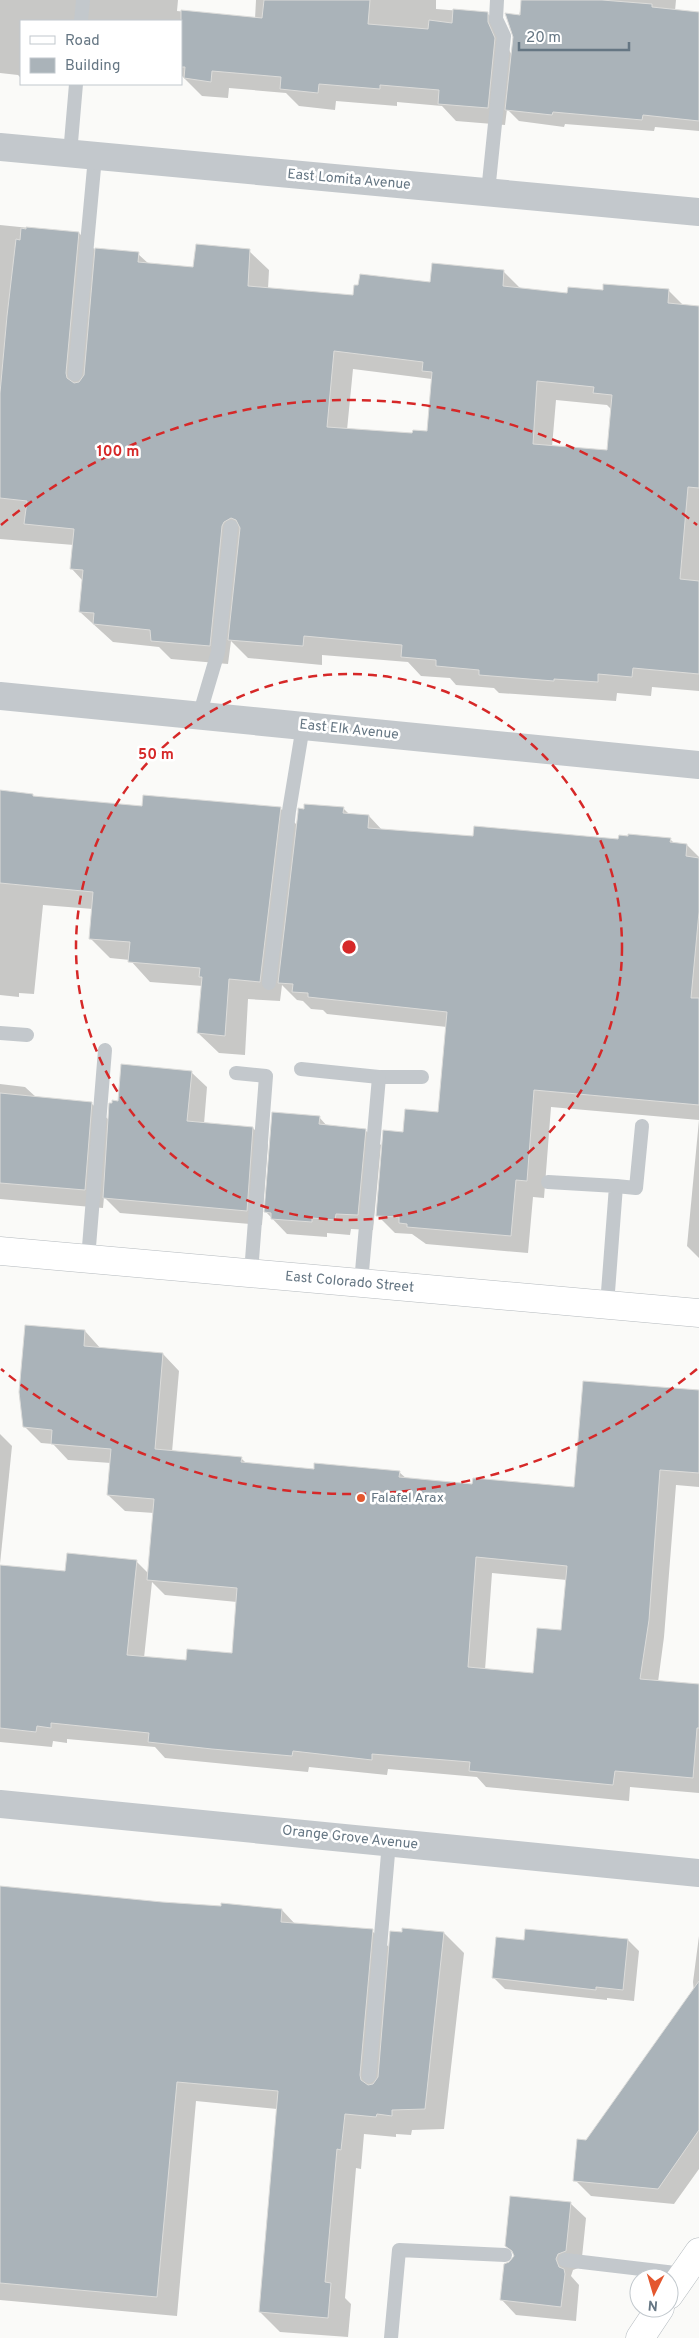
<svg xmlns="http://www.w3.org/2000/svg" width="699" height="2338" font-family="Overpass,sans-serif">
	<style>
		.shadow { fill: #0003; fill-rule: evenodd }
		.building { fill: #aab3b9; stroke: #dcdcda; fill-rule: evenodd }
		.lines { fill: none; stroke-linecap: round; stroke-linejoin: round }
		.secondary-casing { stroke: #b3babf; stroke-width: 29 }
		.primary-casing { stroke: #b5babe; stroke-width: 29 }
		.lane { stroke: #c3c8cc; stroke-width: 14 }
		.street { stroke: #c3c8cc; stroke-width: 28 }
		.secondary { stroke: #fff; stroke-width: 28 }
		.primary { stroke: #fff; stroke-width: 28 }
		.ring { fill: none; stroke: #d62828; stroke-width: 2.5; stroke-dasharray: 9 6 }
		.poi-dot { fill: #e4572e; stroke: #fff; stroke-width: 2 }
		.labels { text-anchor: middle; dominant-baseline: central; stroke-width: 5; stroke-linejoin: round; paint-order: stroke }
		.street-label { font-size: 14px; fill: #657683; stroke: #fff }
		.poi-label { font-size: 14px; fill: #657683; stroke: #fff; text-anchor: start }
		.centre { fill: #d62828; stroke: #fff; stroke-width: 2.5 }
		.ring-label { font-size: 15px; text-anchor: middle; font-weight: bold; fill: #d62828; stroke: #fff; stroke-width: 5; stroke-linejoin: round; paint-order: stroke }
	</style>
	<rect width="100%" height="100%" fill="#fafaf8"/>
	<!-- shadow -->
	<g class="shadow">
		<path d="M0,0H178L177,11L255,19L256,0H436V9L487,13L505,31V41L512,56L522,0H676L675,11L699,13V131L655,127L654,131L565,124L564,127L519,121L507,109L505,125L456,121L442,106L397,102V106L336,101L335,110L299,106L286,93L229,88L228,98L202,96L181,75V21H21V78L18,75L0,73Z"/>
		<path d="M0,225L79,233L96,251L138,254L149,264L194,268L249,251L269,270L268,289L354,296L503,271L522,290L568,294L668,290L684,306L699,307V691L652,687L651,696L617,693L616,701L499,693L494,688L456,685L450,678L421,676L408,662L322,655V665L248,658L231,641L228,664L171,659L159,647L113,642L80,612L83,581L72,569L74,545L0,539ZM353,369L432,379L428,433L413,435L347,430ZM556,400L607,405L612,410L608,452L552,447Z"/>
		<path d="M0,791L32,795L35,798L143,807L280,808L297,825L343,808L350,815L369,816L383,831L474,838L619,841L670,839L675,844L687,845L699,857V1120L551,1107L544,1198L533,1197L528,1253L426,1244L412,1234L395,1233L377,1215L404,1133L440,1114L447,1027L327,1014L323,1010L311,1009L303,1001L297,1000L282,985L280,1001L248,999L245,1055L219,1053L198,1033L203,986L150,982L130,960L110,958L90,938L93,909L43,905L34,994L19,993V997L0,995Z"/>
		<path d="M191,1072L207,1087L204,1124L253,1128L268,1144L262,1225L120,1213L104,1197L103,1208L0,1199V1084L25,1087L37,1098L91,1103L110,1121L119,1102Z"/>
		<path d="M319,1117L328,1127L365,1130L381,1145L373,1230L351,1229L350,1235L327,1233V1237L287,1234L266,1212Z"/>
		<path d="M699,1120V1258L687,1246Z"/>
		<path d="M85,1331L101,1349L163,1354L179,1371L172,1452L241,1458L247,1464L315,1471L399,1472L407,1479L473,1486L575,1489L699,1392V1487L676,1485L664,1637L658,1682L699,1685V1793L630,1787L629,1801L486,1787L477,1777L388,1769L387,1775L309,1767L308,1772L165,1758L155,1747L67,1739V1743L53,1741L52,1747L0,1742V1566L66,1573L136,1561L149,1574L154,1513L125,1511L108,1495L111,1463L68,1460L53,1444L41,1443L25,1427ZM492,1573L567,1580L562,1632L535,1674L485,1670ZM152,1582L165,1595L237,1602L233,1655L187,1662L144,1658Z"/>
		<path d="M0,1434L12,1446L0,1564Z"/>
		<path d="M0,1886L162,1903L282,1910L296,1925L372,1931L390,1948L444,1933L464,1953L444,2129L412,2130L411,2135L396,2134V2137L364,2134L361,2169L356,2168L345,2298L351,2304L348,2337L280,2332L260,2312L277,2109L196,2101L177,2316L0,2300Z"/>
		<path d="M699,1936V2169L674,2204L591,2196L575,2180L587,2141L694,1992L693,1982Z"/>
		<path d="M628,1940L639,1951L634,2001L607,1998V2000L505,1989L494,1978L525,1941Z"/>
		<path d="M570,2203L586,2218L581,2267L573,2270L571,2276L579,2285L576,2321L516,2315L501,2299L510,2264L515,2256L507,2246Z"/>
	</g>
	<!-- building -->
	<g class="building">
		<path d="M264,0H370L368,24L428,29L429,20L452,23L453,9L488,12V22L495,38L488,108L438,104L439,90L380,85V89L319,84L318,93L280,89L281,77L212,71L211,82L184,78L185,67H181V10L262,18Z"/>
		<path d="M521,0H602L652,4V7L699,12V121L643,115L642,120L553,112L552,115L505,110L513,37L505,13L520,15Z"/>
		<path d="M26,227L79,232L66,373L67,378L74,383L79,382L84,375L95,248L139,252L138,262L193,267L196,244L250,249L248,286L353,295L354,285H358L360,274L430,282L432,263L504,270L503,286L567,293L568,287L603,290V284L669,289L668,303L699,306V488L688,487L680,579L699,581V674L633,668L632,677L598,674V682L554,679V681L479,675V670L436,666V660L401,657L402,645L304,636L303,646L228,640L240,528L236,520L231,518L224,522L222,526L210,646L151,641L150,630L93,624L94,613L79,612L83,570L70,569L74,529L24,524L27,501L0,498V393L7,316L16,239L20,240L21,228L26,229ZM334,351L423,362L422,371L432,372L427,431L413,430L412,433L327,427ZM537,381L594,387L593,393L612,395L607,450L533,444Z"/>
		<path d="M0,790L33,794V796L142,806L143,795L281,807L260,982L229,979L225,1036L197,1033L202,977H199L200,968L128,962L130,942L89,939L93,892L0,883Z"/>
		<path d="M304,804L344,807L343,813L369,815L368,828L473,836L474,826L618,839L619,835L628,836V834L671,838L670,842L687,844L686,856L699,858V912L691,998H699V1105L534,1090L527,1181L516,1180L511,1236L407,1227V1224L399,1223V1217L376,1216L383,1130L403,1132L405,1109L438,1112L447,1012L308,997V993L292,992L293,984L278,983L298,812V808L304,809Z"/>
		<path d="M121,1064L192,1071L187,1121L253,1127L247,1211L103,1198L109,1103H112V1100L118,1101Z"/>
		<path d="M0,1093L92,1102L85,1190L0,1183Z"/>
		<path d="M272,1112L320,1116L319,1124L366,1129L358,1215L336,1214L335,1220L312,1218V1222L271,1219V1213L264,1212Z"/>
		<path d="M25,1325L85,1330L84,1346L163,1353L155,1449L242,1457L241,1462L314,1469V1463L400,1471L399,1477L472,1484L473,1478L574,1487L583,1381L699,1390V1473L660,1470L649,1620L640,1679L699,1684V1728H697L693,1778L615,1771L613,1785L469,1771L470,1762L372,1754V1760L293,1751L292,1756L212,1749L148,1742L149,1733L51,1723V1728L37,1726L36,1732L0,1728V1565L65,1571L67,1553L137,1560L127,1655L186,1660L187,1649L232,1653L237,1588L147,1580L154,1499L107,1495L111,1449L51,1444L52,1430L23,1427L19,1392ZM476,1557L567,1566L561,1630L537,1628L533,1673L468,1667Z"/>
		<path d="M0,1886L162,1902L221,1906V1903L282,1909L281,1922L373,1929L360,2075L361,2080L368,2085L373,2084L378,2077L390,1931L402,1932V1928L444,1932L425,2109L392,2110V2116L377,2114L376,2117L345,2114L341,2150L337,2149L325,2282L331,2283L328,2318L259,2312L278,2091L177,2082L157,2297L0,2283Z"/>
		<path d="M525,1929L628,1939L623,1990L596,1987V1990L492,1978L496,1937L524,1940Z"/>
		<path d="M699,1981V2130L658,2189L573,2181L577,2139L586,2140Z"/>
		<path d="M510,2196L571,2202L566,2251L558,2254L556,2259L559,2267L564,2269L565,2274L561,2307L500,2300L504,2264L509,2262L514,2256L512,2251L505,2246Z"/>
	</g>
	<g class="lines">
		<defs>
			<g id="secondary">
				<path d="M669,2295L699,2252"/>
				<path d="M640,2338L660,2308"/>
			</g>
			<g id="primary">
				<path id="s1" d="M0,1251L699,1313"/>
			</g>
		</defs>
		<!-- secondary casing -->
		<use href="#secondary" class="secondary-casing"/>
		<!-- primary casing -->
		<use href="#primary" class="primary-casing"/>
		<!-- lane -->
		<g class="lane">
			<path d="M81,21L83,0"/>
			<path d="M70,154L76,84"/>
			<path d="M488,192L504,36L496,19L497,0"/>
			<path d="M75,374L95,157"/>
			<path d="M199,716L218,652L231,527"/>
			<path d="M269,983L289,811L303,726"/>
			<path d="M0,1033L27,1035"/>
			<path d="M301,1069L379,1077H422"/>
			<path d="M236,1073L266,1076L251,1273"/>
			<path d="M548,1182L616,1186L607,1305"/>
			<path d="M616,1186L636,1188L642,1126"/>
			<path d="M88,1259L105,1050"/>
			<path d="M361,1283L379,1077"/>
			<path d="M369,2076L389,1842"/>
			<path d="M565,2260L684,2274"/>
			<path d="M391,2338L399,2250L505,2255"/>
		</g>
		<!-- street -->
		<g class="street">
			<path d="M0,147L699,212"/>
			<path d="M0,696L699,765"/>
			<path d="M0,1804L699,1873"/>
		</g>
		<!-- secondary -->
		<use href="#secondary" class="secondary"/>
		<!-- primary -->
		<use href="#primary" class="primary"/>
	</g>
	<!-- distance rings -->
	<g class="ring">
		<circle cx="349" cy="947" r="273"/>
		<path d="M697 1369A547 547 0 0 1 1 1369M1 525A547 547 0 0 1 697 525"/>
	</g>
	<!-- markers -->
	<circle class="poi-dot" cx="361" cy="1498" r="5"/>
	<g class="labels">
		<!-- street labels -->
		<g class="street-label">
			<text transform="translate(349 180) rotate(5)">East Lomita Avenue</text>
			<text transform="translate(349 730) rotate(6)">East Elk Avenue</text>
			<text stroke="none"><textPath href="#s1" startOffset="351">East Colorado Street</textPath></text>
			<text transform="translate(350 1838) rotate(6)">Orange Grove Avenue</text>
		</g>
		<!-- poi labels -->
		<g class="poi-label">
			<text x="371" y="1498">Falafel Arax</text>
		</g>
	</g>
	<circle cx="349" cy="947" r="8" class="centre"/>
	<g class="ring-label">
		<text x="118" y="456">100 m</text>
		<text x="156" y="759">50 m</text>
	</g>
	<!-- legend -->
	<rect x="20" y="20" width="162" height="65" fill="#ffffff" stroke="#c1c8cd"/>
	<rect x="30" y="36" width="25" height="8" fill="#ffffff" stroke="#c1c8cd"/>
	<text x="65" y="45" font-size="15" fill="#657683">Road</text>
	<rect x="30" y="58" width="25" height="15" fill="#aab3b9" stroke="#c1c8cd"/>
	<text x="65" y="70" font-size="15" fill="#657683">Building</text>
	<!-- north arrow -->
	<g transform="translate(654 2293) rotate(185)"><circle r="24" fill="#ffffff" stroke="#c1c8cd"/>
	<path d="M0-4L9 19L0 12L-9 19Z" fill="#e4572e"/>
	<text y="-8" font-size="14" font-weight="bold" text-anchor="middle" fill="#657683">N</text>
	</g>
	<!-- scale -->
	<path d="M519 42v8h110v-8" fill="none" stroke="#657683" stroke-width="2.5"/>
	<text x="526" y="42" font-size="15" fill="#657683" stroke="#ffffff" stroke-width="4" paint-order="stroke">20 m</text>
</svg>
